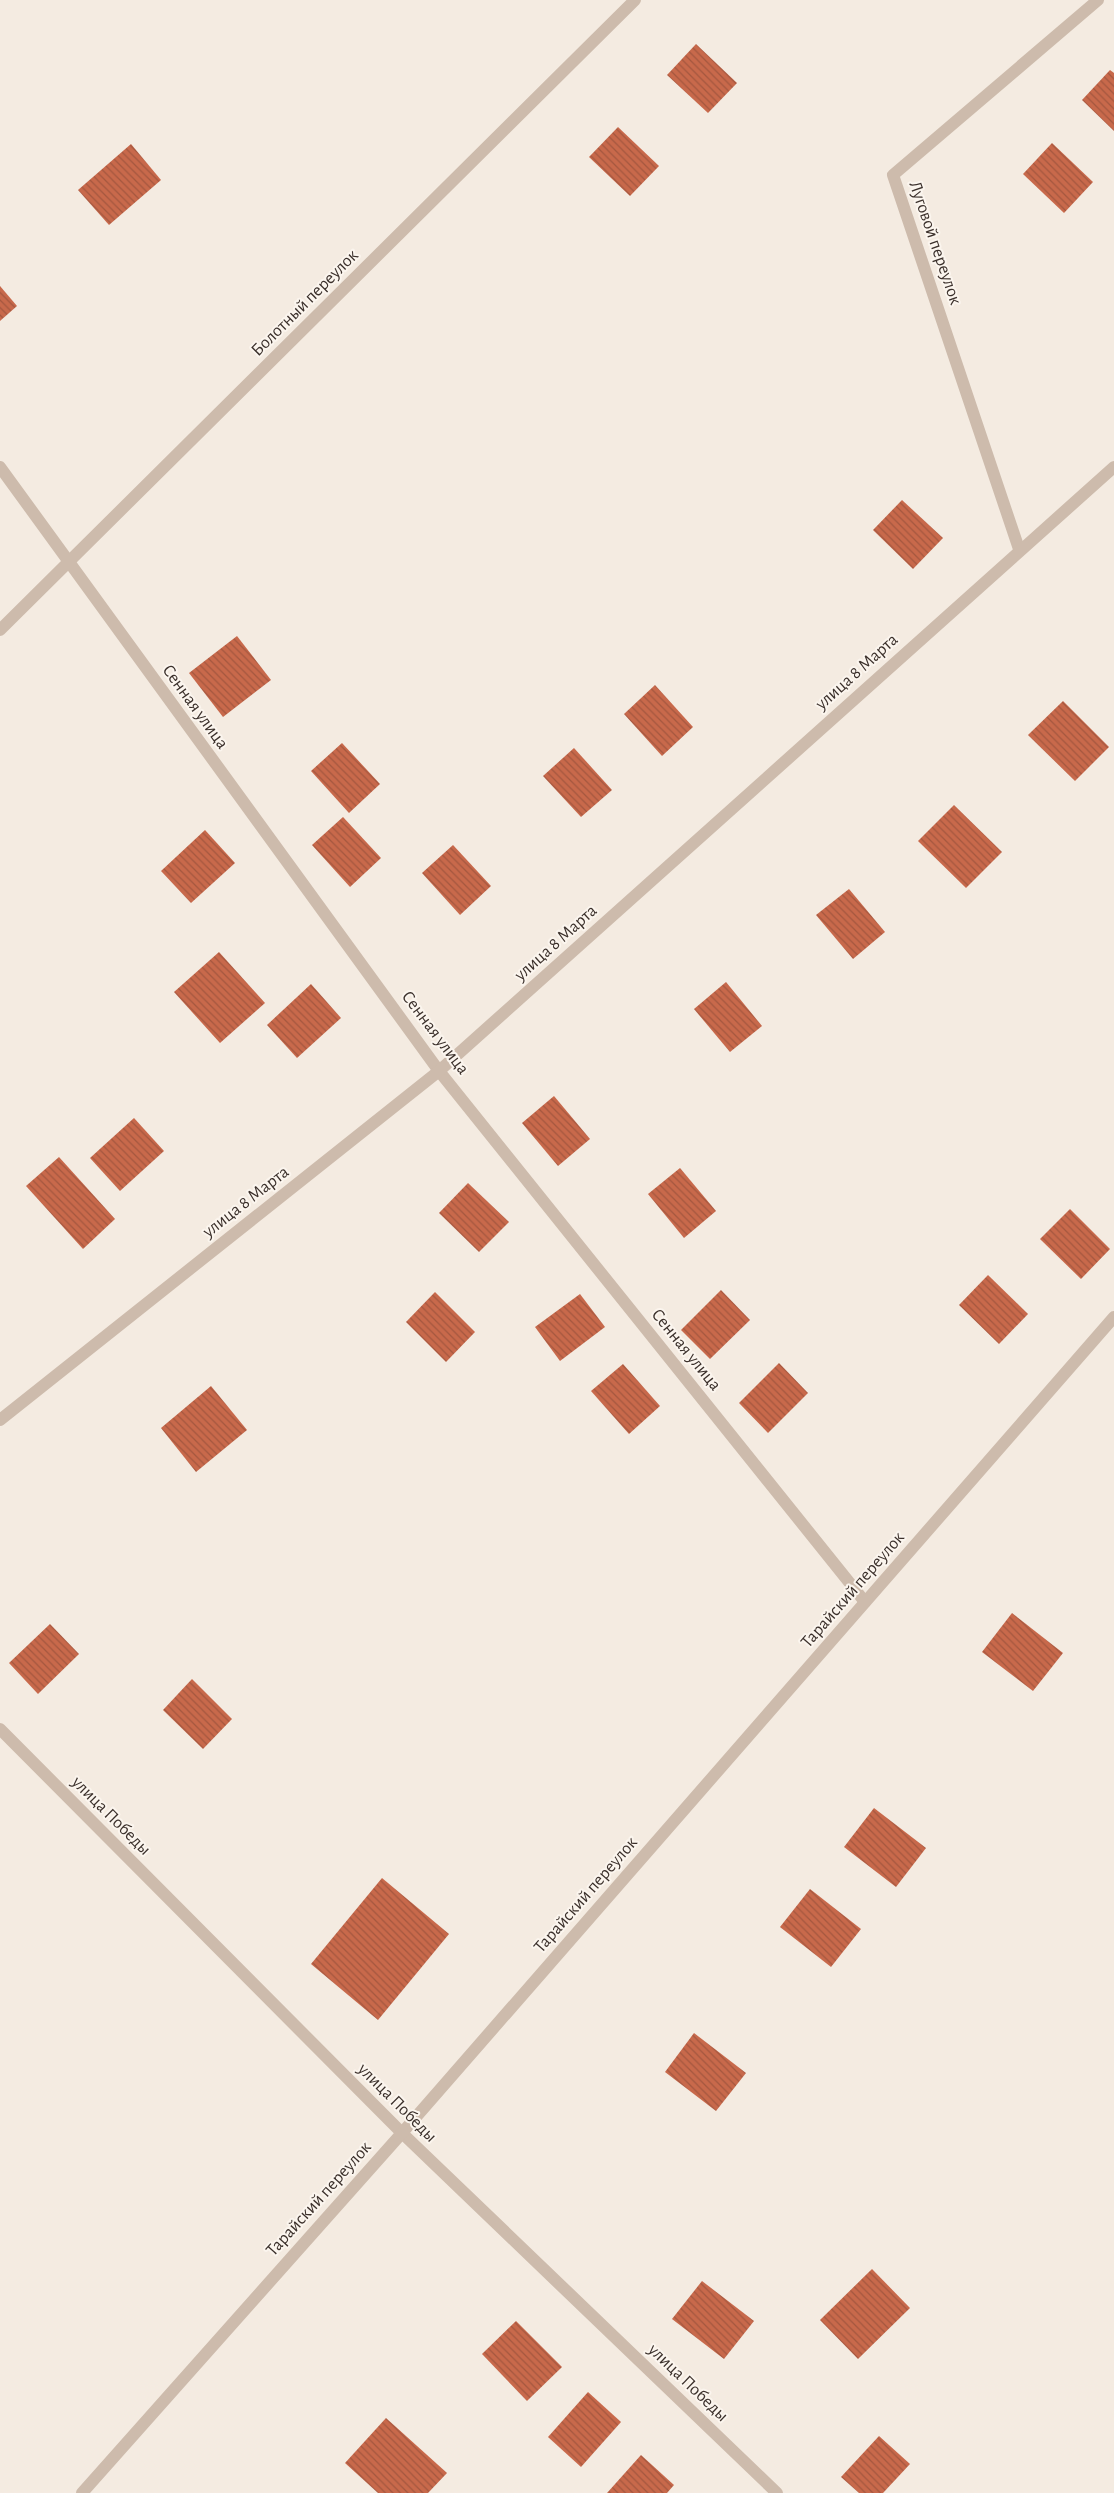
<svg xmlns="http://www.w3.org/2000/svg" width="1114" height="2493" font-family="'Alegreya Sans',sans-serif">
	<style>
		.building { fill: url(#building-back-hatch) }
		.lines { fill: none; stroke-linecap: round; stroke-linejoin: round }
		.minor { stroke: #cdbbac; stroke-width: 12 }
		.labels { text-anchor: middle; dominant-baseline: central; stroke-width: 4; stroke-linejoin: round; paint-order: stroke }
		.street-label { font-size: 18px; fill: #3b302b; stroke: #fbf5ee }
	</style>
	<defs>
		<pattern id="building-back-hatch" width="6" height="6" patternUnits="userSpaceOnUse" patternTransform="scale(1.25)"><rect width="6" height="6" fill="#c8694b"/><path d="M-1 5l2 2M0 0l6 6M5-1l2 2" fill="none" stroke="#a4573f"/></pattern>
	</defs>
	<rect width="100%" height="100%" fill="#f4ebe1"/>
	<!-- building -->
	<g class="building">
		<path d="M696,44L737,83L708,113L667,75Z"/>
		<path d="M1110,70L1114,73V131L1082,100Z"/>
		<path d="M618,127L659,166L630,196L589,157Z"/>
		<path d="M1052,143L1093,182L1064,213L1023,174Z"/>
		<path d="M131,144L161,180L109,225L78,190Z"/>
		<path d="M0,286L17,306L0,321Z"/>
		<path d="M902,500L943,538L913,569L873,530Z"/>
		<path d="M237,636L271,680L223,717L189,673Z"/>
		<path d="M655,685L693,727L662,756L624,714Z"/>
		<path d="M1063,701L1109,747L1075,781L1028,735Z"/>
		<path d="M342,743L380,784L349,813L311,771Z"/>
		<path d="M574,748L612,790L581,817L543,776Z"/>
		<path d="M954,805L1002,852L966,888L918,841Z"/>
		<path d="M343,817L381,858L350,887L312,845Z"/>
		<path d="M205,830L235,863L191,903L161,871Z"/>
		<path d="M453,845L491,886L460,915L422,873Z"/>
		<path d="M849,889L885,932L853,959L816,915Z"/>
		<path d="M219,952L265,1003L220,1043L174,992Z"/>
		<path d="M726,982L762,1026L730,1052L694,1009Z"/>
		<path d="M311,984L341,1018L297,1058L267,1025Z"/>
		<path d="M554,1096L590,1139L558,1166L522,1123Z"/>
		<path d="M134,1118L164,1151L120,1191L90,1158Z"/>
		<path d="M59,1157L115,1219L83,1249L26,1186Z"/>
		<path d="M680,1168L716,1211L684,1238L648,1194Z"/>
		<path d="M468,1183L509,1222L479,1252L439,1213Z"/>
		<path d="M1070,1209L1110,1249L1081,1279L1040,1239Z"/>
		<path d="M988,1275L1028,1314L999,1344L959,1305Z"/>
		<path d="M721,1290L750,1320L710,1359L681,1330Z"/>
		<path d="M435,1292L475,1332L446,1362L406,1322Z"/>
		<path d="M580,1294L605,1327L560,1361L535,1327Z"/>
		<path d="M779,1363L808,1393L768,1433L739,1403Z"/>
		<path d="M623,1364L660,1406L629,1434L591,1391Z"/>
		<path d="M211,1386L247,1430L196,1472L161,1428Z"/>
		<path d="M1012,1613L1063,1653L1033,1691L982,1652Z"/>
		<path d="M50,1624L79,1654L38,1694L9,1663Z"/>
		<path d="M192,1679L232,1719L203,1749L163,1710Z"/>
		<path d="M874,1808L926,1848L896,1887L844,1847Z"/>
		<path d="M382,1878L449,1934L378,2020L311,1964Z"/>
		<path d="M810,1889L861,1929L831,1967L780,1927Z"/>
		<path d="M694,2033L746,2073L716,2111L665,2072Z"/>
		<path d="M872,2269L910,2308L858,2359L820,2320Z"/>
		<path d="M702,2281L754,2321L724,2359L672,2319Z"/>
		<path d="M516,2321L562,2367L527,2401L482,2354Z"/>
		<path d="M588,2392L621,2422L581,2467L548,2437Z"/>
		<path d="M386,2418L447,2473L428,2493H378L345,2463Z"/>
		<path d="M879,2436L910,2464L883,2493H859L841,2477Z"/>
		<path d="M641,2455L674,2485L667,2493H607Z"/>
	</g>
	<g class="lines">
		<!-- minor -->
		<g class="minor">
			<path d="M0,467L439,1071L865,1602"/>
			<path d="M1019,549L893,175L1098,0"/>
			<path d="M0,630L635,0"/>
			<path d="M0,1420L439,1071L1114,467"/>
			<path d="M0,1729L402,2133L777,2493"/>
			<path d="M82,2493L402,2133L1114,1317"/>
		</g>
	</g>
	<g class="labels">
		<!-- street labels -->
		<g class="street-label">
			<text transform="translate(935 243) rotate(71)">Луговой переулок</text>
			<text transform="translate(305 303) rotate(-45)">Болотный переулок</text>
			<text transform="translate(857 672) rotate(-42)">улица 8 Марта</text>
			<text transform="translate(195 707) rotate(54)">Сенная улица</text>
			<text transform="translate(556 943) rotate(-42)">улица 8 Марта</text>
			<text transform="translate(435 1033) rotate(53)">Сенная улица</text>
			<text transform="translate(246 1202) rotate(-38)">улица 8 Марта</text>
			<text transform="translate(686 1350) rotate(51)">Сенная улица</text>
			<text transform="translate(853 1590) rotate(-49)">Тарайский переулок</text>
			<text transform="translate(111 1816) rotate(45)">улица Победы</text>
			<text transform="translate(586 1895) rotate(-49)">Тарайский переулок</text>
			<text transform="translate(397 2103) rotate(45)">улица Победы</text>
			<text transform="translate(319 2199) rotate(-48)">Тарайский переулок</text>
			<text transform="translate(688 2383) rotate(44)">улица Победы</text>
		</g>
	</g>
</svg>
